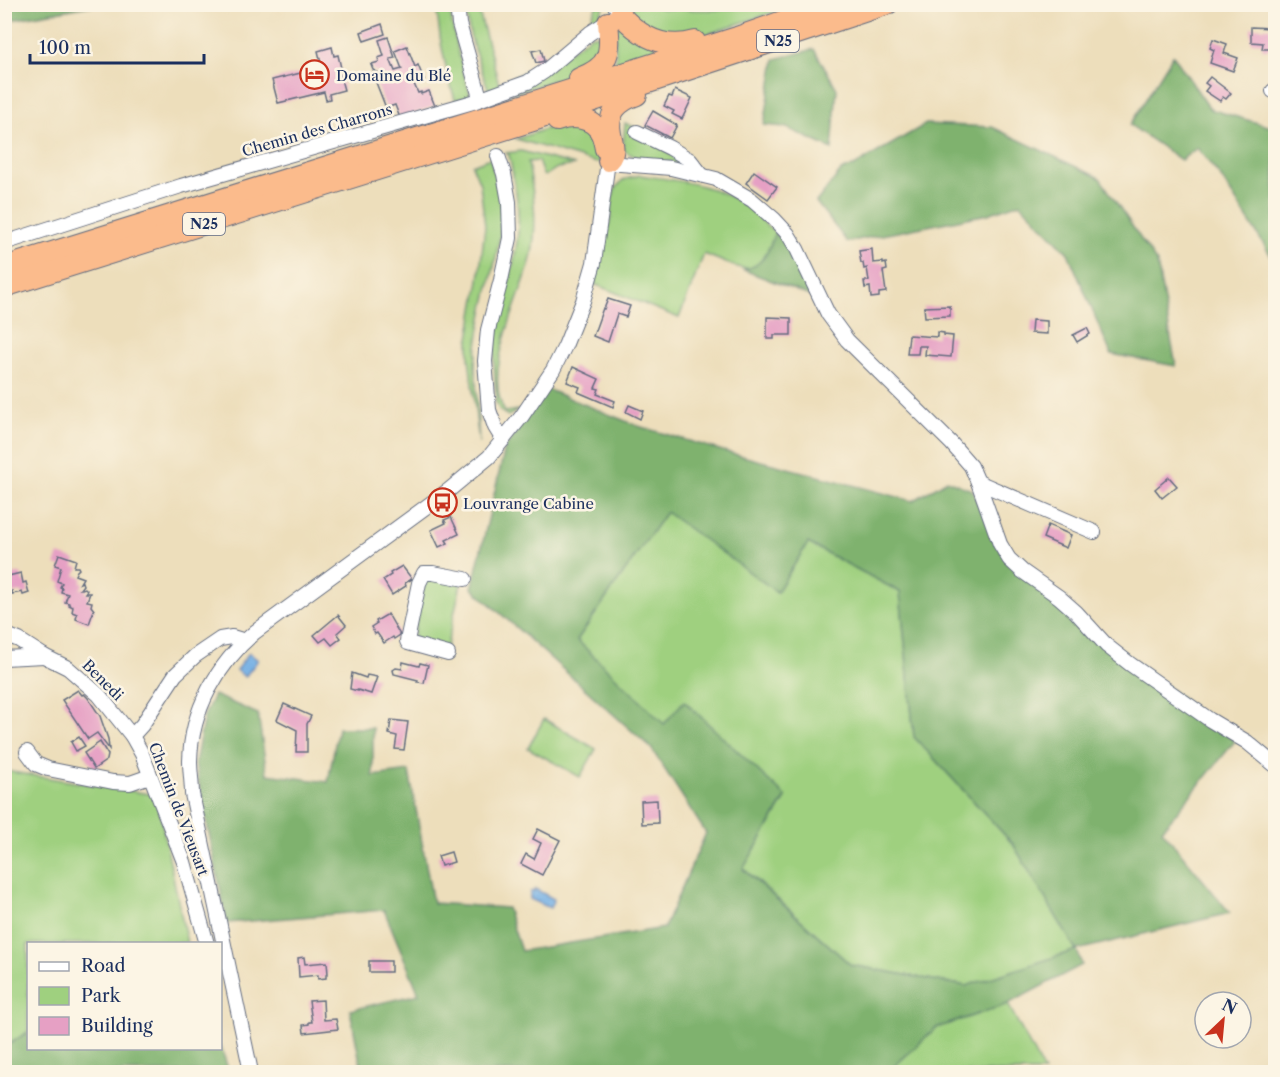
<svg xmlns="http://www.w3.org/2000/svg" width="1280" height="1077" font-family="'Libre Caslon Text',serif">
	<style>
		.green { fill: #9fd07f; stroke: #5d806e; stroke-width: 1.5 }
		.forest { fill: #7fb26e; stroke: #4d7066; stroke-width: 1.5; fill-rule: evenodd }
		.water { fill: #72aee4; stroke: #466ea1; stroke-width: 1.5 }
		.building { fill: #e6a0c4 }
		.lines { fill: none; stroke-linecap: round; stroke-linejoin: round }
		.minor-casing { stroke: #646c7f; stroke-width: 16 }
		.highway-casing { stroke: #646c7f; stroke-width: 22 }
		.minor { stroke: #fff; stroke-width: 14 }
		.highway { stroke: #fbbb8c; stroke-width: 20 }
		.labels { text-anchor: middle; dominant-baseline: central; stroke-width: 5; stroke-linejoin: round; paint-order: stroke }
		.shield { fill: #fcf5e5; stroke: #5e6a86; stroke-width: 1.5 }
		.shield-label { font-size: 14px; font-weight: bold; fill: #1b2f5e }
		.poi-label { font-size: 15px; fill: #1b2f5e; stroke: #fcf5e5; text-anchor: start }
		.street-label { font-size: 15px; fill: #1b2f5e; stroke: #fcf5e5 }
	</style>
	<rect width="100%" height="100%" fill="#fcf5e5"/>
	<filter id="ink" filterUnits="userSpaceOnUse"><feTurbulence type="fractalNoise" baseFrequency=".0167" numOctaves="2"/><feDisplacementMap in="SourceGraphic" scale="12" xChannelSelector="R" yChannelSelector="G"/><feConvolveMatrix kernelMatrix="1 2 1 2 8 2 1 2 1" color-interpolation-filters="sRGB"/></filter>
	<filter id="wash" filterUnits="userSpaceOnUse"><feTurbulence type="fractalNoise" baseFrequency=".008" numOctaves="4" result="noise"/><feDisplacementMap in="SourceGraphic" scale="24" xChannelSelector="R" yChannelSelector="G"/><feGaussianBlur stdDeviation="1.35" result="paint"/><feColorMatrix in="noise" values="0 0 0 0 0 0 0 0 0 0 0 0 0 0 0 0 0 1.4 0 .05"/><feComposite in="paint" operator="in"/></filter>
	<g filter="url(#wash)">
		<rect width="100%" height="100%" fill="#eddebb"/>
		<!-- green -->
		<g class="green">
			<path d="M436,5H449C454,36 460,66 471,96L469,97L455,100L447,72L441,43Z"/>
			<path d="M466,5H479V12L499,84L538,65L540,70L521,80L487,91L488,88C478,61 467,33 466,5Z"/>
			<path d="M597,5H603C604,22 556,56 542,68L540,64L547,62V59L589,22Z"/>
			<path d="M618,5H646L665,9L720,10L760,5H795L692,39L665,38Z"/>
			<path d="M618,22L663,48L616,63L615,25Z"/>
			<path d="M592,35H600L605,45L586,71L556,83L554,80L508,96Z"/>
			<path d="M564,123L587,125L601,159L597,163L516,139Z"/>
			<path d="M625,123L636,128L680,162L678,163C660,161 637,162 623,149Z"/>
			<path d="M521,151L575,165L557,168L545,176L543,175L538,161L528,162C534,194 538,226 531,258C521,300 481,371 505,412L519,410L508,416L500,411L495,400L497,399C495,383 493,366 495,349C499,309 515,272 518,232C520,206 514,180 509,155L506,153Z"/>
			<path d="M490,158C496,180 502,204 501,227C499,249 493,270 488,291C482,315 477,339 475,364L479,443L469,358V339L479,280L485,226L480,184L472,165Z"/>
			<path d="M640,175C677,181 713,183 744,205C755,212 765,224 775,233C756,283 745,270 704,254L679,318L594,284L611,217L612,199L615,189L623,180Z"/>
			<path d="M666,512L777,592L808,543L900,592L914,737L1013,844L1077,950L966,986L851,965L743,868L786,798L684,701L664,725L577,640Z"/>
			<path d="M425,578L461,584L447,645L445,648L412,642Z"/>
			<path d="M544,719L596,749L580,777L528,748Z"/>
			<path d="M5,771L156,795L187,943L28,944V1032L5,1047Z"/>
			<path d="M1008,1004L1044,1072H888L936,1028Z"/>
		</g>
		<!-- forest -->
		<g class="forest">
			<path d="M5,4H94V5L5,21Z"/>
			<path d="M814,49L837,89L832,149L785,127L764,125L775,59Z"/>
			<path d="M1173,55L1210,109L1275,128V262L1220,176L1197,148L1181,160L1130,125Z"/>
			<path d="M926,124L992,127L1100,178L1157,263L1176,366L1111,354L1068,253L1020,203L988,214L847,242L816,202L841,171L854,166Z"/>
			<path d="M775,233L792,247L815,298L744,270C765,264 768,252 775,233Z"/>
			<path d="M546,389L638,426L723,451L913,501L947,480L972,490L1003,555L1235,741L1162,830L1230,913L1077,950L1082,965L1008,1004L936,1028L888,1072H362L350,1010L419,994L384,910L227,923L195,764L204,716L214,695L258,714L267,774L328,782L338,728H373V776L409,771L433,903L507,908L521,951L664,928L706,833L651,748L472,588L505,448ZM666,512L777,592L808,543L900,592L914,737L1013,844L1076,950L966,986L851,965L743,869L786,797L684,701L664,724L577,640Z"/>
			<path d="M28,1032V1048H220L221,1047L229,1072H5V1047Z"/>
		</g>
		<!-- water -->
		<g class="water">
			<path d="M249,653L258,660L245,677L236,670Z"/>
			<path d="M535,889L554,899L550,908L530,899V892L534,891Z"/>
		</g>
		<g id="blocks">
			<!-- building -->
			<g class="building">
				<path d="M382,24L385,34L364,41L361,32Z"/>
				<path d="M1251,27L1271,28V49H1262L1263,43L1251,42Z"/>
				<path d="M388,37L395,58L390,59L395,71L402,69L395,51L407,46L415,67L418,65L424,80L414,84L418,93L421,92V94L429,91L435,106L400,118L395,105L386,108L375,80L384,76L373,70L371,65L373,66L372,64L379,62L378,58L384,56L379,40Z"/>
				<path d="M1213,39L1227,44L1224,53L1238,58L1233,71L1210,63L1214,50L1210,48Z"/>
				<path d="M332,47L334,56L338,55L341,68L338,69L344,90L329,94L330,99L326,100L324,92L278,103L272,80L317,69L318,73L323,71L318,51Z"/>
				<path d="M541,49L544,61L536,63L532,51Z"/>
				<path d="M1210,77L1231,93L1226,99L1223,97L1220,101L1205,91L1209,86L1205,83Z"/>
				<path d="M675,90L692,98L682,119L672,114L674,111L664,106L669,96L672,97Z"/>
				<path d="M653,111L677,125L670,138L645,125Z"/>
				<path d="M754,171L777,187L768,199L746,183Z"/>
				<path d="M872,249L873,263L883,262V264L886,263L887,270L883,271L886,292L879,293V297L871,298L870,287L865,288L864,281H869L867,268L864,269L863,263H861L859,251Z"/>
				<path d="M608,299L630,306L626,317L617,314L608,342L593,336L603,308L604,309Z"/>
				<path d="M950,306V316L925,317L924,307Z"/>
				<path d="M767,317L791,318V335H774V339H767Z"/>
				<path d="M1032,320L1047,321V334L1031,333Z"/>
				<path d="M1087,328L1090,334L1077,342L1073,335Z"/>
				<path d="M937,332L944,333V335L953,336L951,357L925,355L926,346H919L918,354H907L909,335L937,337Z"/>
				<path d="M573,367L599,379L595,388L599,389L597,394L615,401L613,407L578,392L580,387L567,382Z"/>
				<path d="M629,405L643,411L640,419L626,412Z"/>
				<path d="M1169,477L1177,486L1162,498L1155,489Z"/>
				<path d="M451,517L459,534L446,540L448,543L439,547L431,530L446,523L444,520Z"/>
				<path d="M1048,525L1071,535L1066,548L1043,538Z"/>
				<path d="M59,554L76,560L74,567H78L79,569L77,571L75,575L83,578L80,583L82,582L83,585L80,589H82L85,588L87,590L85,593H90L87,601L92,602L91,606L94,610L89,624L76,619L77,614L72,612L73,607L69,605V603L65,602L68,594L61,592L62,588L60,587L62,583L57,581L61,567L55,565Z"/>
				<path d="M402,566L412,579L405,583L406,586L392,595L383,580L391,575L390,573Z"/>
				<path d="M7,570L8,576L21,573L23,583L26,582L29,593L23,595L22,592L12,594V591L4,593V571Z"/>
				<path d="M388,614L400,635L394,639L393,637L384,643L377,633L375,634L371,627L377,623L376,621Z"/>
				<path d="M338,615L346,625L337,633L341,638L332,645L326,638L320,642L314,635Z"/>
				<path d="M403,662L419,666L420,663L428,665L424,683L417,682L418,680L394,674L393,670L396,668L402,669Z"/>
				<path d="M352,673L366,678L367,675L377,677L371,694L358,690V691L350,689Z"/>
				<path d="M78,690L82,695L84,694L88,698L100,716L108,739L109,749L97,733L88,739L62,700Z"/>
				<path d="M284,704L311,716L307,724V752H296L297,730L277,720Z"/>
				<path d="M391,720L408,722L404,750L395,749L397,736L389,734Z"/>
				<path d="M4,729L9,745L5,746L8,752H4Z"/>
				<path d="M79,737L85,746L76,751L71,742Z"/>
				<path d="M100,742L108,755L107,760L94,769L84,753Z"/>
				<path d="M657,800L658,823L642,824L641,801Z"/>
				<path d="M538,829L560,840L542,875L521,864L526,854L534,859L541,843L533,839Z"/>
				<path d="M451,852L454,862L441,866L438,856Z"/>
				<path d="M304,957L305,964L327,962L328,974H326V978L318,979V975L299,977L298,958Z"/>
				<rect x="369" y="961" width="22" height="11"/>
				<path d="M323,1000L324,1020L336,1019L338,1029L304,1033L303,1025L309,1024V1022H312L309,1001Z"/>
			</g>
		</g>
	</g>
	<g filter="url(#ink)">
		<use href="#blocks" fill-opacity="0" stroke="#646c7f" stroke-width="1.5"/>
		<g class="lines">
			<defs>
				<g id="minor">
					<path d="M457,4L459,24L479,94"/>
					<path d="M1273,91L1276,92"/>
					<path d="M637,132L670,148L690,160L702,175"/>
					<path d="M498,156L504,174L509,202L510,238L501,280L488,330L485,361L489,410L495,427L503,440"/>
					<path d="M608,163L671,168L716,179L752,200L774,219L788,234L797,249L828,314L847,340L951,443L971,466L978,482L1000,544L1009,559L1022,571L1059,597L1076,612L1107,646L1130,664L1210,720L1247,742L1276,766"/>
					<path d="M4,243L181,186L473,102L528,82L545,71L590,33L620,14L614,4"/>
					<path d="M978,482L1094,532"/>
					<path d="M4,634L19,640L44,656L68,668L99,695L132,736"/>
					<path d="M448,654L408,643L407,641L419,583L424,573H433L465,579"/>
					<path d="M4,658L44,656"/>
					<path d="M27,752L36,764L48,769L113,782L130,783L150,776"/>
					<path d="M207,944L184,862L142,754L132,736L142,725L175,675L195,656L220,639L232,637L245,641"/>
					<path d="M251,1072L192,794C192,783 190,772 190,761C191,710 217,665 255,632L449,490L489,457L522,416L553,370L565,346L583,301L594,263L608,161"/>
				</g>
				<g id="highway">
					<path d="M620,14C640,37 665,50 695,41"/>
					<path d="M579,78C611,66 611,52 608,22"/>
					<path d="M557,121C572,116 593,116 601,134C603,138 604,144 605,149"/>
					<path d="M608,161C610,159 612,156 613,153C615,147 612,140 611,134C607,113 617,102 637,95"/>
					<path d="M4,267L478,119L737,37L831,4"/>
					<path d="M4,287L533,121L888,4"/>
				</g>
			</defs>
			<!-- minor casing -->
			<use href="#minor" class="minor-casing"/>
			<!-- highway casing -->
			<use href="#highway" class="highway-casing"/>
			<!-- minor -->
			<use href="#minor" class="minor"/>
			<!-- highway -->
			<use href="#highway" class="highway"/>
		</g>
	</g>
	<!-- icons -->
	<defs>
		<symbol id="hotel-ring" viewBox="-11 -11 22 22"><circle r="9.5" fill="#fcf5e5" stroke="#c8321e" stroke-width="1.5"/><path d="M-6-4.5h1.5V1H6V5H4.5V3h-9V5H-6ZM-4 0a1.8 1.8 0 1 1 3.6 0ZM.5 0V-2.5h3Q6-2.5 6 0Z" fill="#c8321e"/></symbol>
		<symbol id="bus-ring" viewBox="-11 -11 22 22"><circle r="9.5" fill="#fcf5e5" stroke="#c8321e" stroke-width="1.5"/><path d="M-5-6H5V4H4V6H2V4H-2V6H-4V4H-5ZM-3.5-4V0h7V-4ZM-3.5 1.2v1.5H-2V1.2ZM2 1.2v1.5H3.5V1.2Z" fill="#c8321e"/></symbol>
	</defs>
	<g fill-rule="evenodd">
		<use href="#hotel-ring" x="298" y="58" width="33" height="33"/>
		<use href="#bus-ring" x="426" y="486" width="33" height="33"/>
	</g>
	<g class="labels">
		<!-- shield labels -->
		<g class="shield">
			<rect x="757" y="30" width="42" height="22" rx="4.5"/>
			<rect x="183" y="213" width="42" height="22" rx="4.5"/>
		</g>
		<g class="shield-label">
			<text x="778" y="41">N25</text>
			<text x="204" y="224">N25</text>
		</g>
		<!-- poi labels -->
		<g class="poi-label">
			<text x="336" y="75">Domaine du Blé</text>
			<text x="463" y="503">Louvrange Cabine</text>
		</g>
		<!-- street labels -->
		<g class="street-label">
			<text transform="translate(317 130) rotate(-16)">Chemin des Charrons</text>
			<text transform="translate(103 680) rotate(45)">Benedi</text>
			<text transform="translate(179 809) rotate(69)">Chemin de Vieusart</text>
		</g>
	</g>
	<!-- margin -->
	<rect width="1280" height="1077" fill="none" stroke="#fcf5e5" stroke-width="24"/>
	<!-- legend -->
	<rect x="27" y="942" width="195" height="108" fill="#fcf5e5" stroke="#a2a6af" stroke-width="1.5"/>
	<rect x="39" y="962" width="30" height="9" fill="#ffffff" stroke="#a2a6af" stroke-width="1.5"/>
	<text x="81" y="972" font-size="18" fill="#1b2f5e">Road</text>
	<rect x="39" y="987" width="30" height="18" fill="#9fd07f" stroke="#a2a6af" stroke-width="1.5"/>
	<text x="81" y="1002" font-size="18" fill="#1b2f5e">Park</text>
	<rect x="39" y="1017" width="30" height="18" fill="#e6a0c4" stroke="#a2a6af" stroke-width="1.5"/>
	<text x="81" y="1032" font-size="18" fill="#1b2f5e">Building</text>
	<!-- north arrow -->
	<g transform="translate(1223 1020) rotate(26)"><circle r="28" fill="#fcf5e5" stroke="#a2a6af" stroke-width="1.5"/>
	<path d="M0-4.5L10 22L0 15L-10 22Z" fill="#c8321e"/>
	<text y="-9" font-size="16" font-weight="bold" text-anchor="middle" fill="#1b2f5e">N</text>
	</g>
	<!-- scale -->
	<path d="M30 54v9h174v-9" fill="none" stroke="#1b2f5e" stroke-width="3"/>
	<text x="39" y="54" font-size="18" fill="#1b2f5e" stroke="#fcf5e5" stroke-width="4.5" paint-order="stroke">100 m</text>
</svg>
